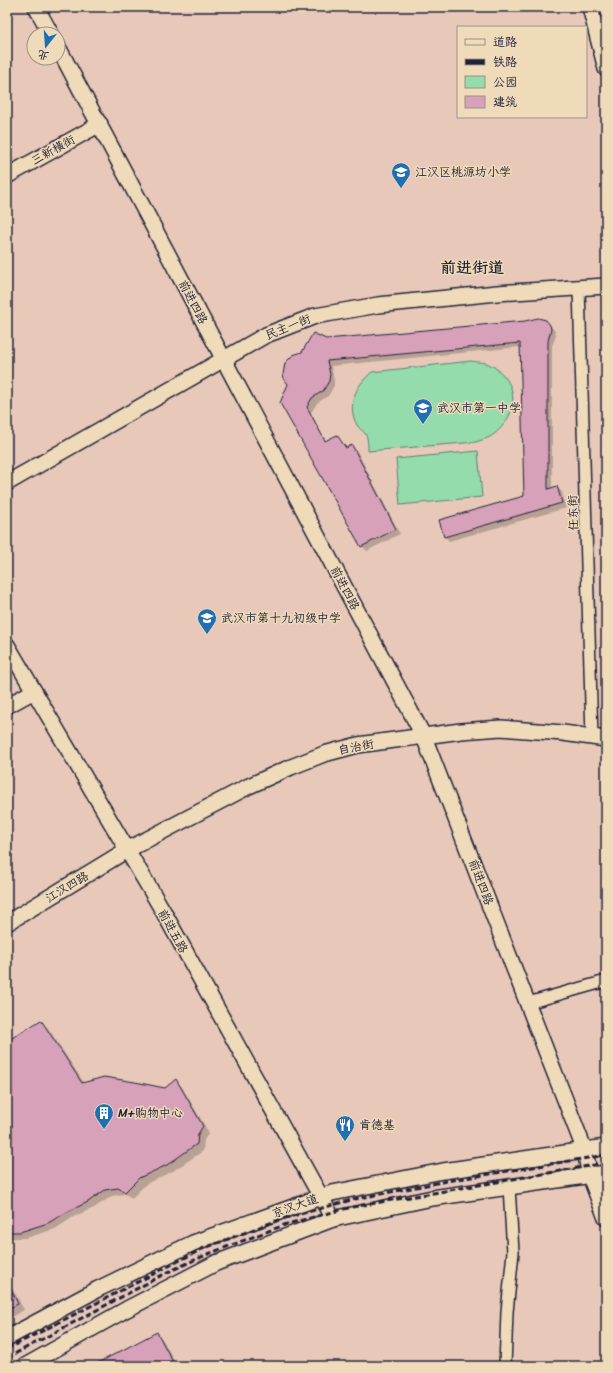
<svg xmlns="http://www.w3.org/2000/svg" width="613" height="1373" font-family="Sriracha,'LXGW WenKai TC',sans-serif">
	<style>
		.green { fill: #94dcab; stroke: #5b7f73 }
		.shadow { fill: #0003 }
		.building { fill: #d6a1b9; stroke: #22223b }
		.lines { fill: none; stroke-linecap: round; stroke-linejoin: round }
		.street-casing { stroke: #22223b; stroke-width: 14 }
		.secondary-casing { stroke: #22223b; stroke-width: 18 }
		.street { stroke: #efdab9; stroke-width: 11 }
		.secondary { stroke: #efdab9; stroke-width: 15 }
		.rail { stroke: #22223b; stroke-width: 3; stroke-dasharray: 6 3; stroke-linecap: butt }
		.labels { text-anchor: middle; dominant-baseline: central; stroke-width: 3; stroke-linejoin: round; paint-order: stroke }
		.street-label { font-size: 12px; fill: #22223b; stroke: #efdab9 }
		.poi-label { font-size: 12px; fill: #22223b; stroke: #efdab9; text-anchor: start }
		.district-label { font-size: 16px; font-weight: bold; fill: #22223b; stroke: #efdab9 }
	</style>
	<rect width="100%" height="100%" fill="#e8c9b9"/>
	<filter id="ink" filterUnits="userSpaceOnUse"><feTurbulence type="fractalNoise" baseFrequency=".025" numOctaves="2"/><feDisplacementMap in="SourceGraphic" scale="8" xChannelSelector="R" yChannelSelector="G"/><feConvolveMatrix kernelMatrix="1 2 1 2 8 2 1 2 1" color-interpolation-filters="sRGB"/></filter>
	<g filter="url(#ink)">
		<!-- green -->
		<g class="green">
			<path d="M471,361C476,362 482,362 486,363C494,366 499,370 504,376C521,396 512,423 490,437C486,439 481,440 476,442L368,451C368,446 368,439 366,435C364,431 359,429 357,425C346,405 356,385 372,372Z"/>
			<path d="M478,451L482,497L400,505L396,459Z"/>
		</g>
		<!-- shadow -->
		<g class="shadow">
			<path d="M546,321L555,331L556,335L552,346V489L557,487L562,492L566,508L449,541L445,537L525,496L521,347L331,366L334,380V386L328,396L317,403L311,413L326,442L337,436L347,449L352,446L357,451L400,534L367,551L362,546L281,403L303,353L326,340Z"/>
			<path d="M41,1021L48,1028L84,1083L165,1089L176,1081L182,1087L209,1133L204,1140L203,1151L173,1171L146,1184L132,1198L125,1194L112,1196L94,1208L75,1216L55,1229L26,1238H7V1042Z"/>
			<path d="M7,1278L24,1310L7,1319Z"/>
			<path d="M157,1334L163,1340L177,1366H94Z"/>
		</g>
		<!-- building -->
		<g class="building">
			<path d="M538,318L546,320L550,325L551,329L548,341V489L557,486L562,503L444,537L439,520L524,496L520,343L327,361L330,374L329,381L323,391L312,398L307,407L325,441L337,435L346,448L352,445L396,529L361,547L280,403L288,384L284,379L283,374L285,363L293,355L302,352L313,333L326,339L525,321Z"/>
			<path d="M41,1020L82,1083L104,1077L135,1082L165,1088L176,1079L203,1126L198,1134L197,1144L167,1165L139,1178L125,1192L118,1188L105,1190L88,1202L69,1211L48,1223L20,1232H7V1041Z"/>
			<path d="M7,1281L18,1304L7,1309Z"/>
			<path d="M157,1332L175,1366H92Z"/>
		</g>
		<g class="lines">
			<defs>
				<g id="street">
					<path d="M579,288L592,737"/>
					<path d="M528,1003L606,981"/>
					<path d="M505,1366L507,1312L513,1252L509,1187"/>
				</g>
				<g id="secondary">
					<path d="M36,7L51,34"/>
					<path d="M590,7L606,69"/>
					<path d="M58,47L424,737L585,1151L590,1176L606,1218"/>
					<path d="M7,176L100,124"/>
					<path d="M7,483L266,335L315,316L378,305L497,293L606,286"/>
					<path d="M7,645L163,911L333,1219"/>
					<path d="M7,706L34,691"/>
					<path d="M7,923L127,850L249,786L291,767L324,754L358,745L461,731L501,728L563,733L606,739"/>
					<path d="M7,1338L98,1289L193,1243L332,1193L443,1171L606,1147"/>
					<path d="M25,1366L127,1309L216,1263L333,1219L432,1198L606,1173"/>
				</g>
			</defs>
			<!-- street casing -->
			<use href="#street" class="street-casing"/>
			<!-- secondary casing -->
			<use href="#secondary" class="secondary-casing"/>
			<!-- street -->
			<use href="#street" class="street"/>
			<!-- secondary -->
			<use href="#secondary" class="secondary"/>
			<!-- rail -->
			<g class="rail">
				<path d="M7,1349L202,1249L278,1220L355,1199L447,1181L606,1155"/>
				<path d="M7,1358L168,1272L208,1254L287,1224L352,1207L606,1163"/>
			</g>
		</g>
	</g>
	<!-- icons -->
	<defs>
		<symbol id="school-pin" viewBox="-11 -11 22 30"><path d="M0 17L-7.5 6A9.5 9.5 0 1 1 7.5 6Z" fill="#1f6fb2" stroke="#efdab9"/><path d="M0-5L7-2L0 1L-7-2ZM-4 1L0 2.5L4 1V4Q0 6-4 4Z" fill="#fff"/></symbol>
		<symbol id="building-pin" viewBox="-11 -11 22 30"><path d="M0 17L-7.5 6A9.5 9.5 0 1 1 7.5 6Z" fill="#1f6fb2" stroke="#efdab9"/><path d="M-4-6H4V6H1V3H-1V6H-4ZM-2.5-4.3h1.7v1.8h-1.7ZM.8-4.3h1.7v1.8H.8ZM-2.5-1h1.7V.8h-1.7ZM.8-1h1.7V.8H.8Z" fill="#fff"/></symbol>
		<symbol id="restaurant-pin" viewBox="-11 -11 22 30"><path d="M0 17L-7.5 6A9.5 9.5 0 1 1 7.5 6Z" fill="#1f6fb2" stroke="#efdab9"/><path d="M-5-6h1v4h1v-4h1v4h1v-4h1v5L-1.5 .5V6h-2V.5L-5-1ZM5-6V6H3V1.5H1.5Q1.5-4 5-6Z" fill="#fff"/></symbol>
	</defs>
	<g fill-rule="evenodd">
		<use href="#school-pin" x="390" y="161" width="22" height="30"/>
		<use href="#school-pin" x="412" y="397" width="22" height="30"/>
		<use href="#school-pin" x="196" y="607" width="22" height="30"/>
		<use href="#building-pin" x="93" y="1102" width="22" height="30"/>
		<use href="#restaurant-pin" x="334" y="1114" width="22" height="30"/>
	</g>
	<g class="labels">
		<!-- street labels -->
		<g class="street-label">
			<text transform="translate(53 150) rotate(-29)">三新横街</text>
			<text transform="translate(193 302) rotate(62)">前进四路</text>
			<text transform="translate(288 327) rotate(-22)">民主一街</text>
			<text transform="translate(573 513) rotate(-92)">任东街</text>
			<text transform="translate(345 588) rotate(62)">前进四路</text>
			<text transform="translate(356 747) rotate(-11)">自治街</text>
			<text transform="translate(481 882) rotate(69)">前进四路</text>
			<text transform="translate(67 887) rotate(-31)">江汉四路</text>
			<text transform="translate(173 931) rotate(61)">前进五路</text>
			<text transform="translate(295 1206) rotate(-20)">京汉大道</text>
		</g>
		<!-- poi labels -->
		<g class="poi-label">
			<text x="415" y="172">江汉区桃源坊小学</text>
			<text x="437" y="408">武汉市第一中学</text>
			<text x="221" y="618">武汉市第十九初级中学</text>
			<text x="118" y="1113">M+购物中心</text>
			<text x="359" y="1125">肯德基</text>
		</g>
		<!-- district labels -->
		<g class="district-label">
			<text x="472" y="267">前进街道</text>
		</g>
	</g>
	<!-- margin -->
	<rect width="613" height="1373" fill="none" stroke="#efdab9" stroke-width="24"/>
	<rect x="12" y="12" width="589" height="1349" fill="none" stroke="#22223b" stroke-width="1.5" filter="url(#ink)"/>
	<!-- legend -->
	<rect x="457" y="26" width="130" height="92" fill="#efdab9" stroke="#9d9087"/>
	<rect x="465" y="39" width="20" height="6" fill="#efdab9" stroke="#9d9087"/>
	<text x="493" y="46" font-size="12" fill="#22223b">道路</text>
	<rect x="465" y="59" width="20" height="6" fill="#22223b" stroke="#9d9087"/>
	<text x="493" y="66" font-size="12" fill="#22223b">铁路</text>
	<rect x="465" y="76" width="20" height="12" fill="#94dcab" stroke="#9d9087"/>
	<text x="493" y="86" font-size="12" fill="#22223b">公园</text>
	<rect x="465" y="96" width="20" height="12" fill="#d6a1b9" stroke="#9d9087"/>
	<text x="493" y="106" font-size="12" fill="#22223b">建筑</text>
	<!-- north arrow -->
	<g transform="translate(46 46) rotate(197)"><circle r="19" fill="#efdab9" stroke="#9d9087"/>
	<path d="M0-3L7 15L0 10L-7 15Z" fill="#1f6fb2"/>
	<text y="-6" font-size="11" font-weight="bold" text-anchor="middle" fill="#22223b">北</text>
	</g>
</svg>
